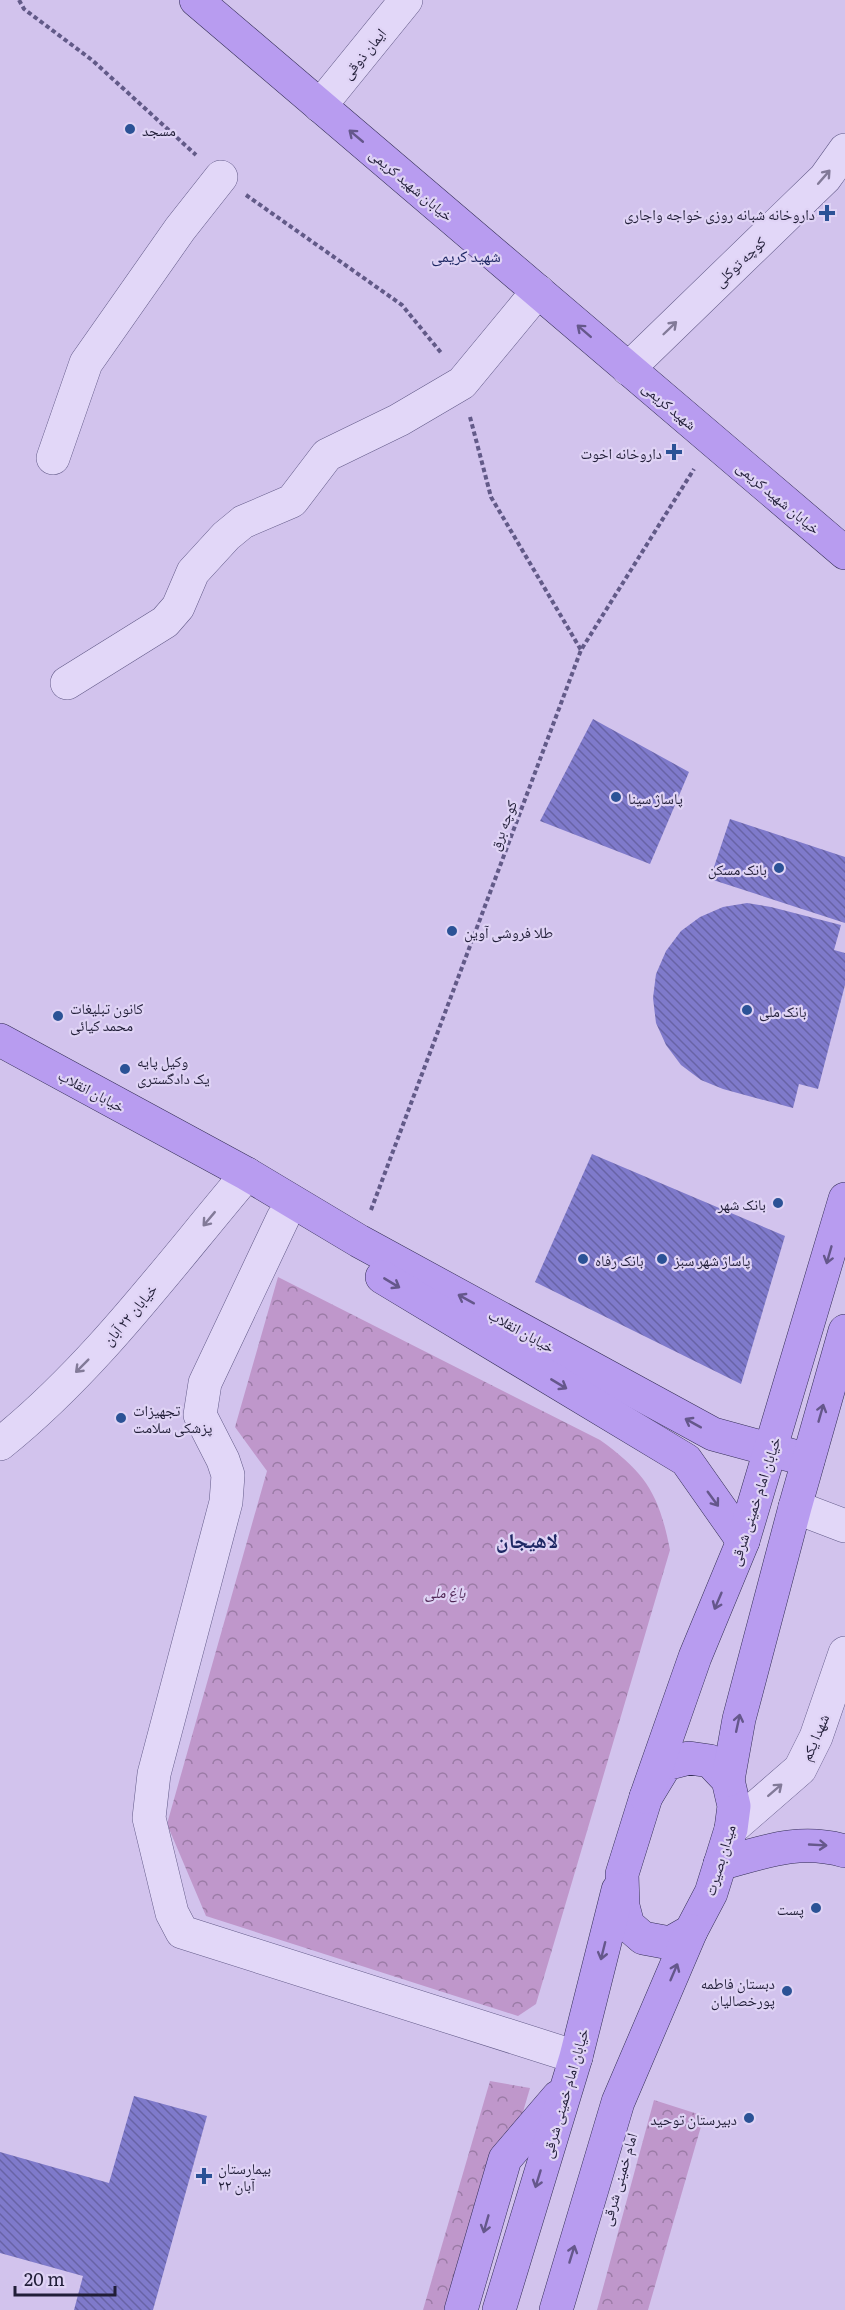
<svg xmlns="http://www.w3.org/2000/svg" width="845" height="2310" font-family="Literata,'Noto Naskh Arabic',serif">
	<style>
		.park { fill: url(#park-crowns) }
		.building { fill: url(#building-back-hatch) }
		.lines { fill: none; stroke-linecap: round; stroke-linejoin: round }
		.minor-casing { stroke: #625a88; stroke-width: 34 }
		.major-casing { stroke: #332e55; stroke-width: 34 }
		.path { stroke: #625a88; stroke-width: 4; stroke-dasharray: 4.5 3; stroke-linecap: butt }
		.minor { stroke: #e2d7f8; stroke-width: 33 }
		.major { stroke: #b89cf0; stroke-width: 33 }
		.oneway { stroke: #65578b }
		.oneway2 { stroke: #827a98 }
		.poi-dot { fill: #2b5296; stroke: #dfd3f5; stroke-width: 2 }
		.labels { text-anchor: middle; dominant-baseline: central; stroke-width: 4.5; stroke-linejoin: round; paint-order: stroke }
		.street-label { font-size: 15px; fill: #211e38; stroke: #dfd3f5 }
		.poi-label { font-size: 15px; fill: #211e38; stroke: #dfd3f5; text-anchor: start }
		.park-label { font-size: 15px; font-style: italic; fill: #4f2554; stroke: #dfd3f5 }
		.neighbourhood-label { font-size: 16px; fill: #1e2864; stroke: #dfd3f5 }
		.district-label { font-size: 21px; font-weight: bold; fill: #1e2864; stroke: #dfd3f5 }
	</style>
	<defs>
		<pattern id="park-crowns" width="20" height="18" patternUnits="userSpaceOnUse" patternTransform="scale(1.5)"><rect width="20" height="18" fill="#bf97cb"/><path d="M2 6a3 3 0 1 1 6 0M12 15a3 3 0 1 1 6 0" fill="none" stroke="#9b7ba6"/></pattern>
		<pattern id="building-back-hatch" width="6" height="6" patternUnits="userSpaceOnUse" patternTransform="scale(1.5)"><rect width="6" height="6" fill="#7f7acb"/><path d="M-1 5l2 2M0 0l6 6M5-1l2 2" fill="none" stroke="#6863a6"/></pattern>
	</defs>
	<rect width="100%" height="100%" fill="#d2c3ed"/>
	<!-- park -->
	<g class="park">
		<path d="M278,1277L600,1440C646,1473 659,1494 670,1550L536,2004L518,2016L206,1916L167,1824L267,1471L235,1427Z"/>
		<path d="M490,2081L530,2088L465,2310H423Z"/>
		<path d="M654,2100L704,2116L648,2310H597Z"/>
	</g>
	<!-- building -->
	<g class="building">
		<path d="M593,719L689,772L650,864L540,821Z"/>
		<path d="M730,819L845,857V923L710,879Z"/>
		<path d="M747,903L771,907L841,925L834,950L845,953V985L818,1089L799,1084L793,1108L723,1089L701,1080L681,1065L666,1045L656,1023L653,998L656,974L666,951L681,931L700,917L723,907Z"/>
		<path d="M592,1154L785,1236L741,1384L535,1282Z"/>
		<path d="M134,2096L207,2116L153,2310H74L83,2276L0,2253V2152L109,2183Z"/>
	</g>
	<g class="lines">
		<defs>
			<g id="minor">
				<path d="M320,106L406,0"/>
				<path d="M628,369L825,178L845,150"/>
				<path d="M53,458L86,363L180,229L221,177"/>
				<path d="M67,683L165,622L178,607L193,572L226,536L243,522L292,501L327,455L399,420L462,383L538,291"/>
				<path d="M283,1218L205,1383L200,1415L223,1460L228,1475L226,1502L154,1774L149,1818L172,1913L182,1932L576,2057"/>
				<path d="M0,1444C94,1369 169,1266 247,1174"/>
				<path d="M795,1507L845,1526"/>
				<path d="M731,1829L800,1769L816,1737L845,1653"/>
			</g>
			<g id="major">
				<path d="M196,0L845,553"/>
				<path d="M0,1040L247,1174L359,1241L713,1434L808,1460"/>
				<path d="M382,1277L686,1460L743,1541"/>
				<path d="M689,1758L710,1761L728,1780L734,1806L731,1829L711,1893L691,1931L670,1943L643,1938L628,1925L623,1906L622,1874L646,1797L666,1764Z"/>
				<path d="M728,1780L739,1719L795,1507L845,1331"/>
				<path d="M646,1797L695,1657L743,1541L845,1199"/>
				<path d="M720,1864C764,1852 799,1838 845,1851"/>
				<path d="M461,2310L505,2159L558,2097"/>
				<path d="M499,2310L576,2057L618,1890"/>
				<path d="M556,2310L618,2102L691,1931"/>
			</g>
		</defs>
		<!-- minor casing -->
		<use href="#minor" class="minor-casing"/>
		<!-- major casing -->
		<use href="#major" class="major-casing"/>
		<!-- path -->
		<g class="path">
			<path d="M19,0L24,9L92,60L196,155"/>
			<path d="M246,195L402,305L442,354"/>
			<path d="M470,417L491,497L581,650"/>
			<path d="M371,1210L581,650L694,469"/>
		</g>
		<!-- minor -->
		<use href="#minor" class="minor"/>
		<!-- major -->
		<use href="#major" class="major"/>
	</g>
	<!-- one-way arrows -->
	<defs><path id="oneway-shaft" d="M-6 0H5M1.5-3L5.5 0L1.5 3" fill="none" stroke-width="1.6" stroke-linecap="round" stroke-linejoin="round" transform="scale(1.5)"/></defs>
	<g class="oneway">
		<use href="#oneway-shaft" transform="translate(356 136) rotate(-140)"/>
		<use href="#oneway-shaft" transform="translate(584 331) rotate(-139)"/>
		<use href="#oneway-shaft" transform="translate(829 1255) rotate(106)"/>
		<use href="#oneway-shaft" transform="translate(392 1283) rotate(31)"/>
		<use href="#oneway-shaft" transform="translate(466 1299) rotate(-151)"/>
		<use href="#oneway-shaft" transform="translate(559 1384) rotate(31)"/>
		<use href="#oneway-shaft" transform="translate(821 1413) rotate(-74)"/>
		<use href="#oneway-shaft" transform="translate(693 1423) rotate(-151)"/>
		<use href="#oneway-shaft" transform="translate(713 1499) rotate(54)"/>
		<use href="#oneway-shaft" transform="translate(718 1601) rotate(113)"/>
		<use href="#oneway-shaft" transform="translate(738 1723) rotate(-78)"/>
		<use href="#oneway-shaft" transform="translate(818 1845) rotate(3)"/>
		<use href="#oneway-shaft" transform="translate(603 1951) rotate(104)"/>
		<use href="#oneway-shaft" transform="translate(674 1972) rotate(-67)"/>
		<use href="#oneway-shaft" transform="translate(538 2179) rotate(107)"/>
		<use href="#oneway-shaft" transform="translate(486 2224) rotate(106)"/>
		<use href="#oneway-shaft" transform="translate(572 2254) rotate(-73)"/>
	</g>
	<g class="oneway2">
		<use href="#oneway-shaft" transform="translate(824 177) rotate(-49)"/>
		<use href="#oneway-shaft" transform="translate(670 328) rotate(-44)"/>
		<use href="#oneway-shaft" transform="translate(209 1219) rotate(130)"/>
		<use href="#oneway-shaft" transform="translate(82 1366) rotate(135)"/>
		<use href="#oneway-shaft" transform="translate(775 1790) rotate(-41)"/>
	</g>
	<!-- markers -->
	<g class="poi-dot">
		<circle cx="130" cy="129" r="6"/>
		<path d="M824 204h6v6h6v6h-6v6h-6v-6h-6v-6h6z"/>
		<path d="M671 443h6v6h6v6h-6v6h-6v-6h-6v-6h6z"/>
		<circle cx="616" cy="797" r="6"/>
		<circle cx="779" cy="868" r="6"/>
		<circle cx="452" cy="931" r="6"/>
		<circle cx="747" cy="1010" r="6"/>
		<circle cx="58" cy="1016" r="6"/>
		<circle cx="125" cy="1069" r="6"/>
		<circle cx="778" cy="1203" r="6"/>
		<circle cx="583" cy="1259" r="6"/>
		<circle cx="662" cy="1259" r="6"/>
		<circle cx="121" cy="1418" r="6"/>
		<circle cx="816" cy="1908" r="6"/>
		<circle cx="787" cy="1991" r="6"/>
		<circle cx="749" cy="2118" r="6"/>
		<path d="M201 2167h6v6h6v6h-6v6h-6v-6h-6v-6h6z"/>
	</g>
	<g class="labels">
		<!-- street labels -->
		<g class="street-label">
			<text transform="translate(363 53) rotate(-51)">ایمان ذوقی</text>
			<text transform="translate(412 184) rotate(40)">خیابان شهید کریمی</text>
			<text transform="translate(739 261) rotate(-44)">کوچه توکلی</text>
			<text transform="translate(670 405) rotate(40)">شهید کریمی</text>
			<text transform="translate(779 497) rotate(40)">خیابان شهید کریمی</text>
			<text transform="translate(502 825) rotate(-69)">کوچه برق</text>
			<text transform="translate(92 1090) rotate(28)">خیابان انقلاب</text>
			<text transform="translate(129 1314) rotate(-50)">خیابان ۲۲ آبان</text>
			<text transform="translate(522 1330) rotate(29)">خیابان انقلاب</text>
			<text transform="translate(754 1501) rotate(-72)">خیابان امام خمینی شرقی</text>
			<text transform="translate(814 1737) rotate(-67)">شهدا یکم</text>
			<text transform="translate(719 1860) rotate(-73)">میدان بصیرت</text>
			<text transform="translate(564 2093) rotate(-74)">خیابان امام خمینی شرقی</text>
			<text transform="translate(618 2179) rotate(-74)">امام خمینی شرقی</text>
		</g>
		<!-- poi labels -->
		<g class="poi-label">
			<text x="142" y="129">مسجد</text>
			<text x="815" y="213" text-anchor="end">داروخانه شبانه روزی خواجه واجاری</text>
			<text x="662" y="452" text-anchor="end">داروخانه اخوت</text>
			<text x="628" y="797">پاساژ سینا</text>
			<text x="767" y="868" text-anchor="end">بانک مسکن</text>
			<text x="464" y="931">طلا فروشی آوین</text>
			<text x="70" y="1007">کانون تبلیغات<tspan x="70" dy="17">محمد کیائی</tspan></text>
			<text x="759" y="1010">بانک ملی</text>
			<text x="137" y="1060">وکیل پایه<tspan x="137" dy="17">یک دادگستری</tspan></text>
			<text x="766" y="1203" text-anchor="end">بانک شهر</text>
			<text x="595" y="1259">بانک رفاه</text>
			<text x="674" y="1259">پاساژ شهر سبز</text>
			<text x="133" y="1409">تجهیزات<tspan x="133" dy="17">پزشکی سلامت</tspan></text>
			<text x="804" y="1908" text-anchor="end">پست</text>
			<text x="775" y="1982" text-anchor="end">دبستان فاطمه<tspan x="775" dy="17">پورخصالیان</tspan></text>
			<text x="737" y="2118" text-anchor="end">دبیرستان توحید</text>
			<text x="218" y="2167">بیمارستان<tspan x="218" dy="17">۲۲ آبان</tspan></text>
		</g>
		<!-- park labels -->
		<g class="park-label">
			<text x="445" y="1591">باغ ملی</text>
		</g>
		<!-- neighbourhood labels -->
		<g class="neighbourhood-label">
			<text x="466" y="255">شهید کریمی</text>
		</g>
		<!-- district labels -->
		<g class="district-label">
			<text x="527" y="1538">لاهیجان</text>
		</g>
	</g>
	<!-- scale -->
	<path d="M15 2286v9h100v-9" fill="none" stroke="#211e38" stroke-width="3"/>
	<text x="24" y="2286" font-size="18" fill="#211e38" stroke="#dfd3f5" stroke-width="4.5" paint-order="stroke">20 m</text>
</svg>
